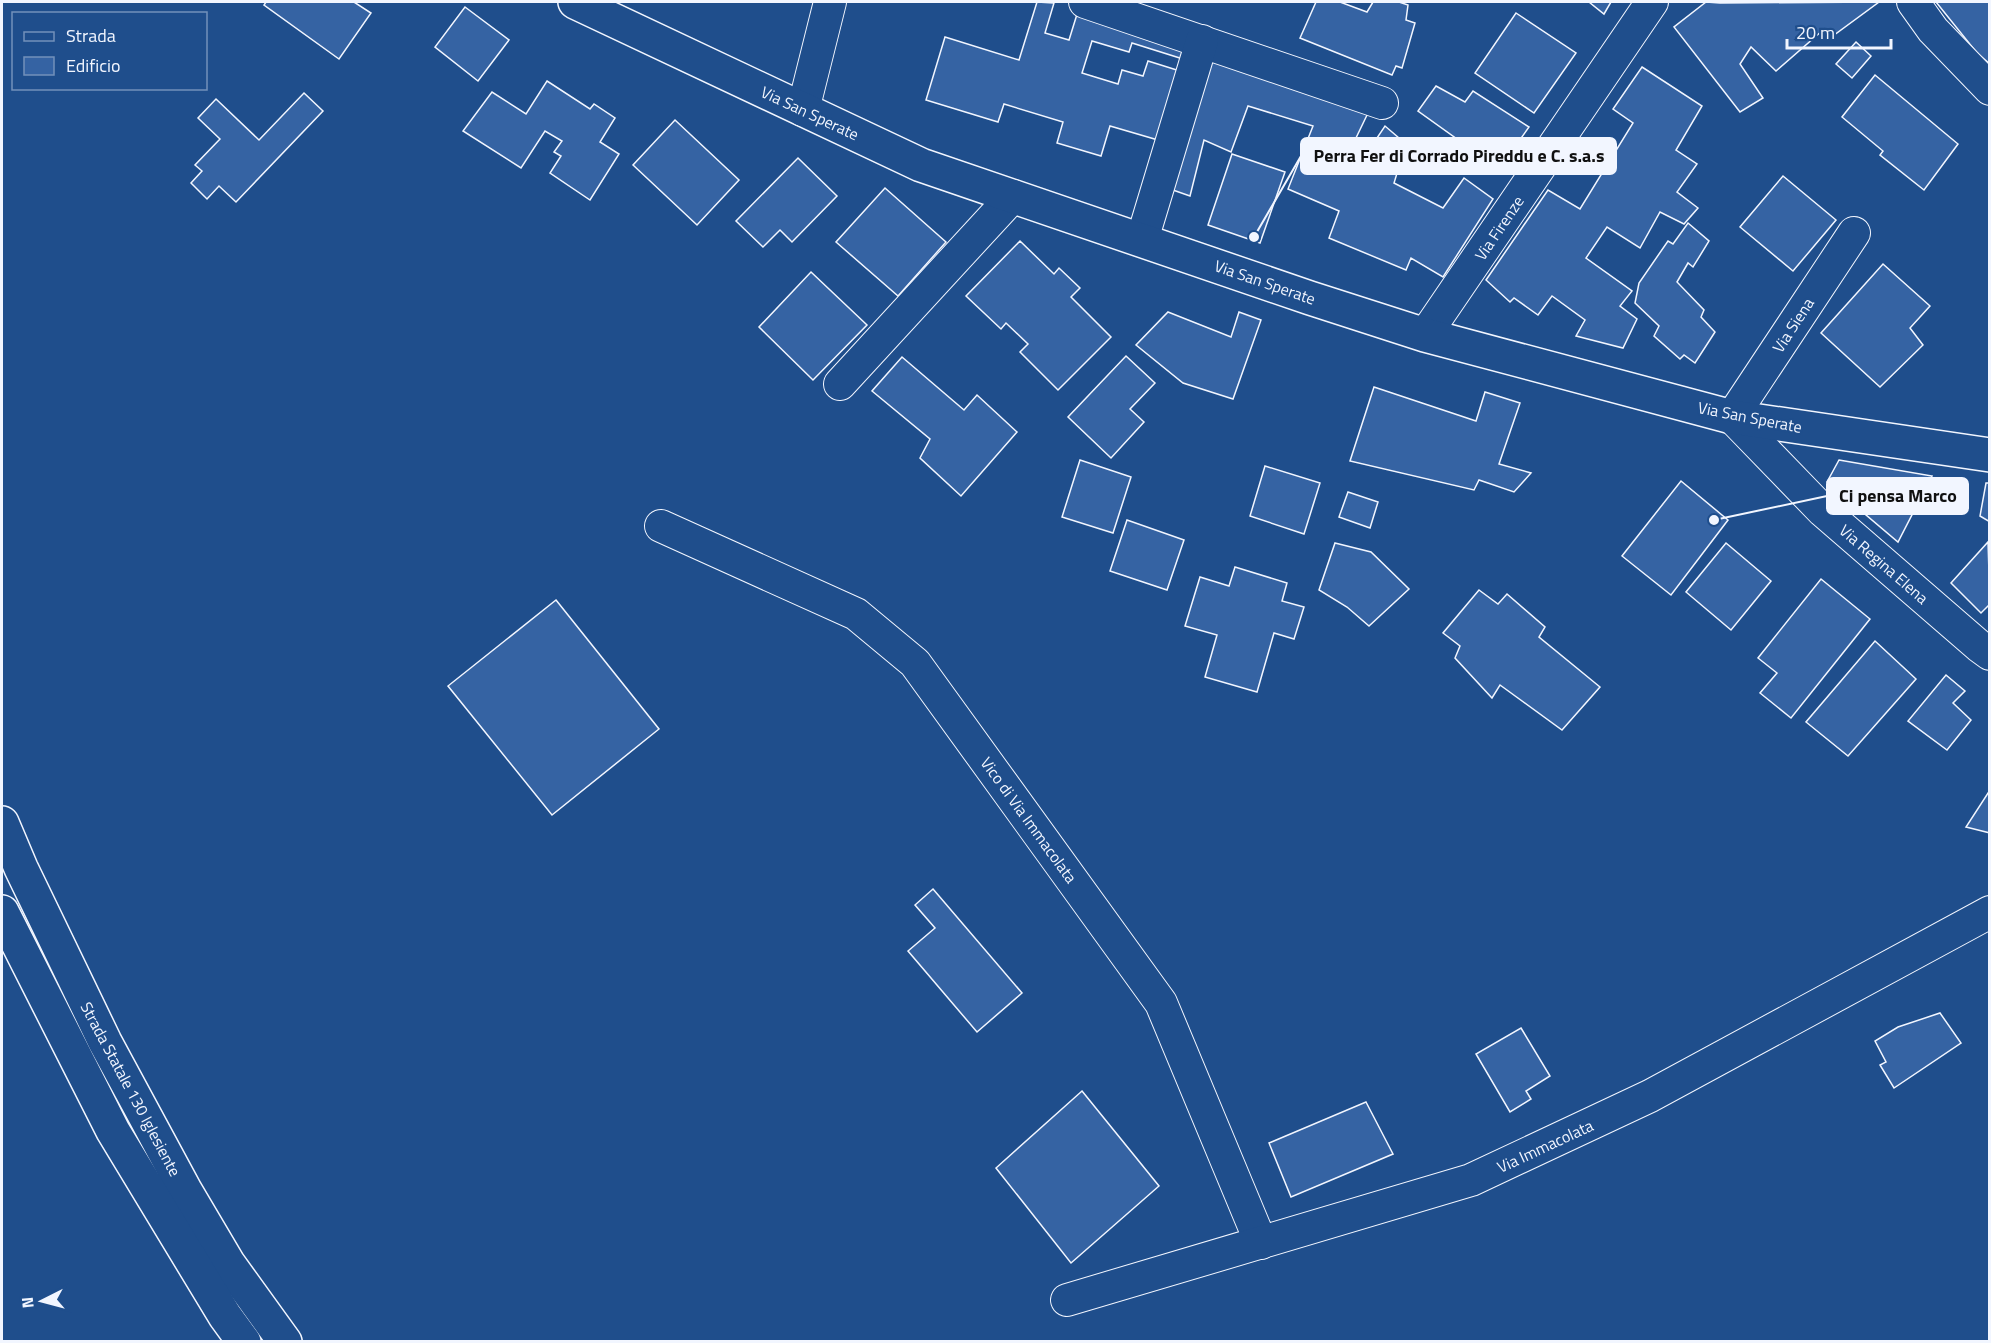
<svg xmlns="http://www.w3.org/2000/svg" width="1991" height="1343" font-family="'Titillium Web',sans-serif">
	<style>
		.building { fill: #3563a3; stroke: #f2f6ff; stroke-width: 1.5 }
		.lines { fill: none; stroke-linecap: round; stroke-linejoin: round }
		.minor-casing { stroke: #f2f6ff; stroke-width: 34 }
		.tertiary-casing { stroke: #f2f6ff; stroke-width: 36 }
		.primary-casing { stroke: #f2f6ff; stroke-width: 36 }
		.minor { stroke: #1f4e8c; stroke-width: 32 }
		.tertiary { stroke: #1f4e8c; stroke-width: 33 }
		.primary { stroke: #1f4e8c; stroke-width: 33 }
		.labels { text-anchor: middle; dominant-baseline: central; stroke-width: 4.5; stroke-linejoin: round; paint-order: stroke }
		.street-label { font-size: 16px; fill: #f2f6ff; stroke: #1f4e8c }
		.leader { fill: none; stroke: #f2f6ff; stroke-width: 2 }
		.callout-dot { fill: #f2f6ff; stroke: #1f4e8c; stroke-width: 2 }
		.callout { fill: #f2f6ff; stroke: #f2f6ff; stroke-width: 2 }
		.callout-label { font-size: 18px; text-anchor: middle; font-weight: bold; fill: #111 }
	</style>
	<rect width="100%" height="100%" fill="#1f4e8c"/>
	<!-- building -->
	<g class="building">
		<path d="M266,2H354L371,13L339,59L264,5Z"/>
		<path d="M1037,2L1054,3L1045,33L1069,40L1078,11L1187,48L1183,59L1132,43L1129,52L1092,41L1082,73L1118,84L1122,70L1143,76L1148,61L1180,71L1158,140L1110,126L1101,156L1057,143L1063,122L1004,104L998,122L926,100L945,37L1019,60Z"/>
		<path d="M1316,2H1340L1367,12L1373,2H1399L1408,5L1406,20L1415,23L1402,68L1396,66L1392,75L1300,38Z"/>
		<path d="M1589,2H1611L1604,14Z"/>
		<path d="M1706,2L1720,3L1879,2L1830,38L1822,31L1776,71L1751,47L1740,64L1763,98L1740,112L1674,27Z"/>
		<path d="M1936,2H1990V64L1977,53Z"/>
		<path d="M465,7L509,40L478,81L435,47Z"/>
		<path d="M1516,13L1576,53L1534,113L1475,73Z"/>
		<path d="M1856,42L1871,56L1852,78L1836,64Z"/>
		<path d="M1208,55L1368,113L1355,140L1375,141L1385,126L1406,144L1394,183L1443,208L1464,178L1493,199L1443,277L1411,258L1406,270L1329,238L1339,211L1288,189L1313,126L1248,106L1231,152L1204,140L1190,196L1170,189Z"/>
		<path d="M1642,67L1702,106L1676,150L1697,164L1677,192L1698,208L1684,224L1660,212L1640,248L1607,227L1586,258L1632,291L1620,306L1637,319L1623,348L1576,336L1585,320L1552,296L1538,315L1514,298L1510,302L1486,280L1548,190L1580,209L1633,123L1613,109Z"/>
		<path d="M1875,75L1958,144L1924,190L1880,155L1883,151L1842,117Z"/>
		<path d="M547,81L590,109L594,104L615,118L600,142L619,154L590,200L550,173L561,156L554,152L562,141L545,131L521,168L463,131L492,92L526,114Z"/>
		<path d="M1436,86L1465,102L1473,91L1529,127L1499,169L1418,111Z"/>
		<path d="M304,93L323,111L236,202L219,186L207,199L191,183L202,171L195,165L220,139L198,118L216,99L259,140Z"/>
		<path d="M675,120L739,180L697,225L633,165Z"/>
		<path d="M1232,154L1285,172L1260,243L1208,225Z"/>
		<path d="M798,158L837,196L792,242L780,230L763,247L736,221Z"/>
		<path d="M1783,176L1836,220L1793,271L1740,227Z"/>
		<path d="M885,188L946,242L898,296L836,242Z"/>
		<path d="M1688,223L1709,241L1693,267L1688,263L1677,282L1704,310L1701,317L1715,332L1695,363L1684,355L1680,359L1654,336L1659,326L1635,303L1639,283L1668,241L1673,244Z"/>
		<path d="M1020,241L1054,274L1059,268L1080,288L1071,297L1111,337L1058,390L1020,352L1028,344L1006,323L1001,329L966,296Z"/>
		<path d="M1883,264L1930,306L1910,328L1923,345L1880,387L1821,333Z"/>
		<path d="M811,272L867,325L813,380L759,327Z"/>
		<path d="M1168,312L1231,337L1239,312L1261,320L1233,399L1183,383L1136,345Z"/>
		<path d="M1126,356L1155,383L1130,409L1144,422L1111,458L1068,417Z"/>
		<path d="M902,357L964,410L977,395L1017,432L961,496L920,458L930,439L872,391Z"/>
		<path d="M1374,387L1476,421L1485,392L1520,403L1499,464L1531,473L1514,492L1479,480L1474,490L1350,461Z"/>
		<path d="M1080,460L1131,477L1113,533L1062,517Z"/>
		<path d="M1839,460L1932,476L1898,542L1827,482Z"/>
		<path d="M1265,466L1320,483L1304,534L1250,516Z"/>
		<path d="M1681,481L1728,520L1671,595L1622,556Z"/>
		<path d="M1986,483H1990V522L1980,516Z"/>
		<path d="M1348,492L1378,502L1370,528L1339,517Z"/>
		<path d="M1127,520L1184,540L1167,590L1110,571Z"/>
		<path d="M1988,542L1990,604L1981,613L1951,583Z"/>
		<path d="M1335,543L1371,552L1409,589L1369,626L1347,607L1319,590Z"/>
		<path d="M1726,543L1771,581L1731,630L1686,592Z"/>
		<path d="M1235,567L1287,583L1282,601L1304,607L1294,639L1274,633L1257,692L1205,677L1217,635L1185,626L1200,577L1229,586Z"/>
		<path d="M1821,579L1870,619L1791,718L1760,693L1777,673L1758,658Z"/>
		<path d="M1479,590L1498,604L1507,594L1545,627L1539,637L1600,687L1562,730L1500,685L1492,698L1455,658L1460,646L1443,633Z"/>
		<path d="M556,600L659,729L552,815L448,686Z"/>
		<path d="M1875,641L1916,679L1848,756L1806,722Z"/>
		<path d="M1946,675L1965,691L1953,703L1971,720L1947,750L1908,721Z"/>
		<path d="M1990,790V833L1966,827Z"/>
		<path d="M933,889L1022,993L977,1032L908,951L935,928L915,905Z"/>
		<path d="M1940,1013L1961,1043L1894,1088L1880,1065L1886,1062L1875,1041L1898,1027Z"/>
		<path d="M1521,1028L1550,1076L1526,1091L1531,1099L1510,1112L1476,1054Z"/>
		<path d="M1082,1091L1159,1186L1071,1263L996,1168Z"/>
		<path d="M1366,1102L1393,1154L1291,1197L1269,1143Z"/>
	</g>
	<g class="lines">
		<defs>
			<g id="minor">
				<path d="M1085,2L1382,103"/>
				<path d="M1913,2L1933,30L1990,89"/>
				<path d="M803,110L830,2"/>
				<path d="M1854,233L1732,417L1823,511L1979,646L1990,654"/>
				<path d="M1142,240L1202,41"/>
				<path d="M1425,335L1652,2"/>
				<path d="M840,384L1013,196"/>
				<path d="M661,526L856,614L915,663L1161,1003L1261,1243"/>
				<path d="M1067,1300L1471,1180L1650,1096L1990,912"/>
			</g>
			<path id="tertiary" d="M575,2L921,165L1310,298L1425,335L1732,417L1990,455"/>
			<g id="primary">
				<path d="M2,823L21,868L105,1042L186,1192L228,1263L285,1342"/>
				<path d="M2,912L113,1131L225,1316L244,1342"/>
			</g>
		</defs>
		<!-- minor casing -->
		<use href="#minor" class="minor-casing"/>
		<!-- tertiary casing -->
		<use href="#tertiary" class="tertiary-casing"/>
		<!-- primary casing -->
		<use href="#primary" class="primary-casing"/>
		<!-- minor -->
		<use href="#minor" class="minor"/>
		<!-- tertiary -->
		<use href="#tertiary" class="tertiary"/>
		<!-- primary -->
		<use href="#primary" class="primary"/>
	</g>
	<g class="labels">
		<!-- street labels -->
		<g class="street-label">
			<text transform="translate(810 113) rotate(25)">Via San Sperate</text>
			<text transform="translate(1499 228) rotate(-56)">Via Firenze</text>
			<text transform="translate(1265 282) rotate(19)">Via San Sperate</text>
			<text transform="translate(1793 325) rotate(-57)">Via Siena</text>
			<text transform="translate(1750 417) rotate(11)">Via San Sperate</text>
			<text transform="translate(1884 564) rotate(41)">Via Regina Elena</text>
			<text transform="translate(1029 820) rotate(54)">Vico di Via Immacolata</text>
			<text transform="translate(131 1089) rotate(62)">Strada Statale 130 Iglesiente</text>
			<text transform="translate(1545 1146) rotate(-25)">Via Immacolata</text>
		</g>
	</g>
	<!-- callouts -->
	<path class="leader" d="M1254 237L1301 156M1714 520L1827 496"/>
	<g class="callout-dot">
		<circle cx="1254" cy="237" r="6"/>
		<circle cx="1714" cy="520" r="6"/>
	</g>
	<g class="callout">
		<rect x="1301" y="138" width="315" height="36" rx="6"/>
		<rect x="1827" y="478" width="141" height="36" rx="6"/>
	</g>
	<g class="callout-label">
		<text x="1459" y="162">Perra Fer di Corrado Pireddu e C. s.a.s</text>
		<text x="1898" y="502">Ci pensa Marco</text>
	</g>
	<!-- border -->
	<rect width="1991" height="1343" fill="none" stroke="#f2f6ff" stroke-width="6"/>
	<!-- legend -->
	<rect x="12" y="12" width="195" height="78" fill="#1f4e8c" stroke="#7391ba" stroke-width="1.5"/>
	<rect x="24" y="32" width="30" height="9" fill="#1f4e8c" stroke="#7391ba" stroke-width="1.5"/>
	<text x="66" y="42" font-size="18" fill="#f2f6ff">Strada</text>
	<rect x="24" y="57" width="30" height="18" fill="#3563a3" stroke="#7391ba" stroke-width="1.5"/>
	<text x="66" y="72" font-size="18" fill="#f2f6ff">Edificio</text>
	<!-- north arrow -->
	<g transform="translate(42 1301) rotate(264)" stroke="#1f4e8c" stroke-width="4.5" paint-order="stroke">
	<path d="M0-4.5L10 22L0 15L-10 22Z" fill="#f2f6ff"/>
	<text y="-9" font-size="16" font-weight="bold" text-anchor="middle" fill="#f2f6ff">N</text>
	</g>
	<!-- scale -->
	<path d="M1787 39v9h104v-9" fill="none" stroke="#f2f6ff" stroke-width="3"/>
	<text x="1796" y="39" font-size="18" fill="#f2f6ff" stroke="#1f4e8c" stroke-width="4.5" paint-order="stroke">20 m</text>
</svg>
